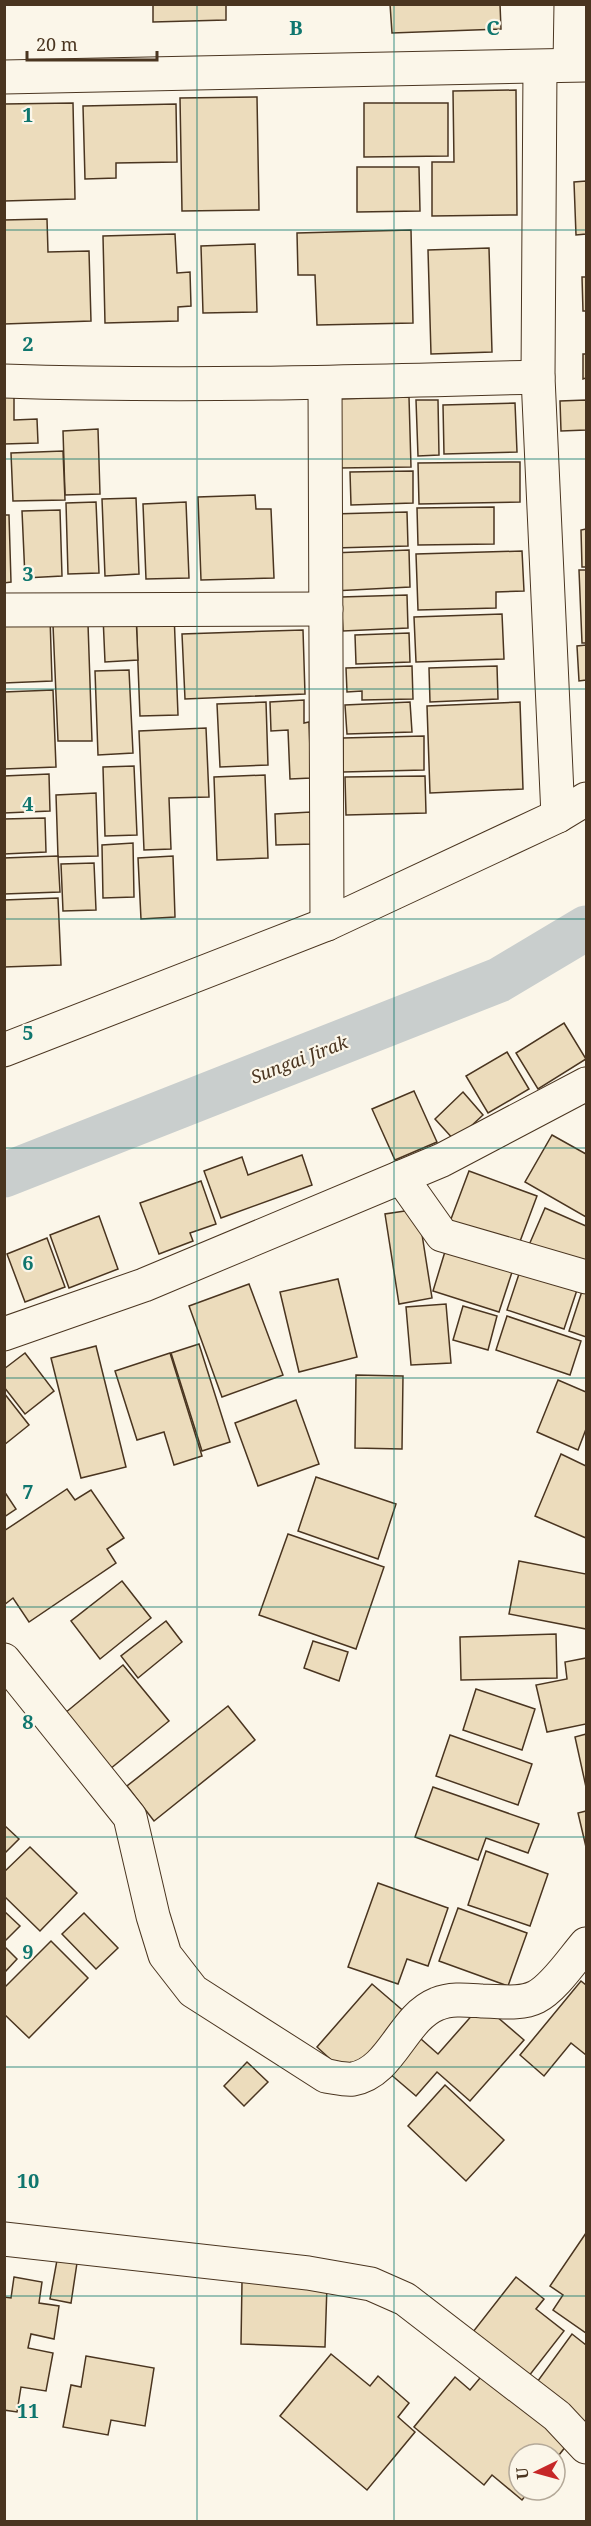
<svg xmlns="http://www.w3.org/2000/svg" width="591" height="2526" font-family="'Noto Serif',serif">
	<style>
		.lines { fill: none; stroke-linecap: round; stroke-linejoin: round }
		.canal { stroke: #c9cecd; stroke-width: 45 }
		.building { fill: #ecdcbc; stroke: #4a3520; stroke-width: 1.5 }
		.minor-casing { stroke: #4a3520; stroke-width: 35 }
		.minor { stroke: #fbf6e9; stroke-width: 33 }
		.grid { fill: none; stroke: #0f766e; stroke-width: 1.5; stroke-opacity: 0.55 }
		.labels { text-anchor: middle; dominant-baseline: central; stroke-width: 4.5; stroke-linejoin: round; paint-order: stroke }
		.water-label { font-size: 18px; font-style: italic; fill: #4a3520; stroke: #fbf6e9 }
		.grid-label { font-size: 20px; text-anchor: middle; font-weight: bold; fill: #0f766e; stroke: #fbf6e9; stroke-width: 4.5; stroke-linejoin: round; paint-order: stroke }
	</style>
	<rect width="100%" height="100%" fill="#fbf6e9"/>
	<g class="lines">
		<!-- canal -->
		<path class="canal" d="M4,1175L499,980L586,928"/>
	</g>
	<!-- building -->
	<g class="building">
		<path d="M153,4H226V20L153,22Z"/>
		<path d="M390,4H500L501,29L392,33Z"/>
		<path d="M516,90L517,215L432,216V162H454L453,91Z"/>
		<path d="M257,97L259,210L182,211L180,98Z"/>
		<path d="M73,103L75,199L4,201V104Z"/>
		<path d="M364,103H448V156L364,157Z"/>
		<path d="M176,104L177,162L116,163V178L85,179L83,106Z"/>
		<path d="M357,167H419L420,211L357,212Z"/>
		<path d="M586,181V234L576,235L574,182Z"/>
		<path d="M47,219L48,252L89,251L91,321L4,324V220Z"/>
		<path d="M411,230L413,323L317,325L315,275H298L297,233Z"/>
		<path d="M175,234L177,273L190,272L191,306L178,307V321L105,323L103,236Z"/>
		<path d="M255,244L257,312L203,313L201,246Z"/>
		<path d="M489,248L492,352L431,354L428,250Z"/>
		<path d="M582,277H586V311H583Z"/>
		<path d="M583,354H586V378L583,379Z"/>
		<path d="M4,396H14V420L37,419L38,443L4,444Z"/>
		<path d="M409,397L411,467L339,468L338,399Z"/>
		<path d="M416,400H438L439,455L418,456Z"/>
		<path d="M586,400V430L561,431L560,401Z"/>
		<path d="M515,403L517,452L444,454L443,405Z"/>
		<path d="M98,429L100,494L65,495L63,431Z"/>
		<path d="M63,451L65,500L13,501L11,453Z"/>
		<path d="M520,462V502L419,504L418,463Z"/>
		<path d="M413,471V503L351,505L350,472Z"/>
		<path d="M255,495L256,509H271L274,578L201,580L198,497Z"/>
		<path d="M136,498L139,574L105,576L102,499Z"/>
		<path d="M96,502L99,573L68,574L66,503Z"/>
		<path d="M186,502L189,578L146,579L143,504Z"/>
		<path d="M494,507V544L418,545L417,508Z"/>
		<path d="M60,510L62,576L25,578L22,511Z"/>
		<path d="M407,512L408,546L334,548L332,514Z"/>
		<path d="M4,515H9L11,582L4,583Z"/>
		<path d="M586,529V567H582L581,530Z"/>
		<path d="M409,550L410,587L333,591L331,553Z"/>
		<path d="M522,551L524,591L496,592V608L418,610L416,554Z"/>
		<path d="M579,570H586V643H582Z"/>
		<path d="M407,595L408,628L343,631L341,597Z"/>
		<path d="M174,613L178,715L140,716L136,614Z"/>
		<path d="M136,614L138,660L105,662L103,616Z"/>
		<path d="M502,614L504,659L416,662L414,617Z"/>
		<path d="M50,617L52,681L4,683V618Z"/>
		<path d="M88,624L92,741H58L53,625Z"/>
		<path d="M303,630L305,694L185,699L182,634Z"/>
		<path d="M409,633L410,662L356,664L355,635Z"/>
		<path d="M586,645V680L579,681L577,646Z"/>
		<path d="M412,666L413,699L362,700V691L347,692L346,668Z"/>
		<path d="M497,666L498,699L430,702L429,668Z"/>
		<path d="M129,670L133,753L98,755L95,671Z"/>
		<path d="M53,690L56,767L4,769V692Z"/>
		<path d="M304,700V723L309,722L311,778L290,779L288,730L271,731L270,702Z"/>
		<path d="M266,702L268,765L220,767L217,704Z"/>
		<path d="M410,702L412,732L347,734L345,705Z"/>
		<path d="M520,702L523,789L430,793L427,706Z"/>
		<path d="M206,728L209,797L169,798L171,849L144,850L139,731Z"/>
		<path d="M424,736V770L343,772V738Z"/>
		<path d="M134,766L137,835L105,836L103,767Z"/>
		<path d="M49,774L50,811L4,813V776Z"/>
		<path d="M265,775L268,858L217,860L214,777Z"/>
		<path d="M425,776L426,813L346,815L345,777Z"/>
		<path d="M96,793L98,856L58,857L56,795Z"/>
		<path d="M311,812L313,844L276,845L275,814Z"/>
		<path d="M45,818L46,852L4,854V819Z"/>
		<path d="M133,843L134,897L103,898L102,845Z"/>
		<path d="M58,856L60,892L4,894V858Z"/>
		<path d="M173,856L175,917L141,919L138,858Z"/>
		<path d="M94,863L96,910L63,911L61,864Z"/>
		<path d="M58,898L61,965L4,967V900Z"/>
		<path d="M564,1023L586,1059L538,1089L516,1053Z"/>
		<path d="M507,1052L529,1089L488,1113L466,1076Z"/>
		<path d="M414,1091L437,1142L395,1160L372,1109Z"/>
		<path d="M463,1092L483,1115L455,1141L435,1119Z"/>
		<path d="M552,1135L586,1154V1217L525,1182Z"/>
		<path d="M302,1155L312,1185L221,1218L204,1171L242,1157L248,1175Z"/>
		<path d="M469,1171L537,1196L516,1252L448,1227Z"/>
		<path d="M201,1181L216,1224L190,1233L193,1241L159,1254L140,1203Z"/>
		<path d="M545,1208L586,1226V1270L529,1245Z"/>
		<path d="M418,1209L432,1298L399,1304L385,1214Z"/>
		<path d="M99,1216L118,1269L69,1288L50,1235Z"/>
		<path d="M47,1238L65,1287L25,1302L7,1254Z"/>
		<path d="M447,1245L514,1266L499,1312L433,1291Z"/>
		<path d="M523,1262L580,1281L564,1329L507,1310Z"/>
		<path d="M338,1279L357,1357L299,1372L280,1292Z"/>
		<path d="M586,1279V1337L569,1331Z"/>
		<path d="M249,1284L283,1375L222,1397L189,1306Z"/>
		<path d="M446,1304L451,1363L411,1365L406,1307Z"/>
		<path d="M463,1306L497,1316L488,1350L453,1340Z"/>
		<path d="M507,1316L581,1341L570,1375L496,1350Z"/>
		<path d="M199,1344L230,1442L202,1451L171,1353Z"/>
		<path d="M96,1346L126,1467L81,1478L51,1358Z"/>
		<path d="M25,1353L54,1391L25,1414L4,1387V1369Z"/>
		<path d="M170,1353L202,1456L174,1465L164,1432L137,1440L115,1371Z"/>
		<path d="M356,1375L403,1376L402,1449L355,1448Z"/>
		<path d="M558,1380L586,1392V1429L578,1450L537,1432Z"/>
		<path d="M4,1393L29,1425L4,1445Z"/>
		<path d="M296,1400L319,1464L258,1486L235,1423Z"/>
		<path d="M561,1454L586,1466V1538L535,1516Z"/>
		<path d="M316,1477L396,1504L378,1559L298,1531Z"/>
		<path d="M67,1489L75,1500L91,1490L124,1538L107,1549L116,1563L29,1622L13,1598L4,1605V1531Z"/>
		<path d="M4,1491L16,1509L4,1517Z"/>
		<path d="M288,1534L384,1567L356,1649L259,1615Z"/>
		<path d="M519,1561L586,1574V1629L509,1614Z"/>
		<path d="M122,1581L151,1618L100,1659L71,1621Z"/>
		<path d="M166,1621L182,1642L138,1678L121,1656Z"/>
		<path d="M556,1634L557,1678L461,1680L460,1637Z"/>
		<path d="M313,1641L348,1652L339,1681L304,1668Z"/>
		<path d="M586,1658V1724L547,1732L536,1685L567,1679L565,1662Z"/>
		<path d="M123,1665L169,1721L110,1769L65,1713Z"/>
		<path d="M476,1689L535,1709L522,1750L463,1730Z"/>
		<path d="M228,1706L255,1740L154,1821L127,1786Z"/>
		<path d="M586,1734V1787L575,1737Z"/>
		<path d="M450,1735L532,1764L518,1805L436,1776Z"/>
		<path d="M433,1787L539,1824L528,1853L486,1838L478,1860L415,1837Z"/>
		<path d="M586,1811V1847L578,1813Z"/>
		<path d="M4,1825L19,1839L4,1854Z"/>
		<path d="M30,1847L77,1893L40,1931L4,1896V1872Z"/>
		<path d="M486,1851L548,1874L530,1926L468,1905Z"/>
		<path d="M378,1883L448,1908L428,1966L407,1959L398,1984L348,1967Z"/>
		<path d="M458,1908L527,1933L508,1986L439,1961Z"/>
		<path d="M4,1911L20,1926L4,1942Z"/>
		<path d="M84,1913L118,1948L96,1969L62,1934Z"/>
		<path d="M51,1941L88,1978L29,2038L4,2014V1988Z"/>
		<path d="M4,1946L17,1959L4,1973Z"/>
		<path d="M581,1981L586,1985V2055L571,2043L544,2076L520,2055Z"/>
		<path d="M372,1984L407,2014L351,2078L317,2047Z"/>
		<path d="M482,2004L524,2040L470,2101L437,2072L416,2096L382,2067L413,2032L438,2054Z"/>
		<path d="M247,2062L268,2082L244,2106L224,2086Z"/>
		<path d="M445,2085L504,2140L466,2181L408,2126Z"/>
		<path d="M586,2233V2333L553,2310L563,2295L550,2286Z"/>
		<path d="M57,2260L77,2263L71,2303L50,2299Z"/>
		<path d="M14,2277L42,2282L39,2303L59,2306L54,2339L31,2334L28,2348L53,2353L46,2391L21,2387L17,2412L4,2410V2297L11,2298Z"/>
		<path d="M516,2277L544,2299L536,2309L564,2331L525,2381L469,2337Z"/>
		<path d="M242,2282L327,2285L325,2347L241,2344Z"/>
		<path d="M572,2334L586,2345V2429L532,2389Z"/>
		<path d="M331,2354L370,2386L378,2376L409,2403L398,2417L415,2432L367,2490L280,2416Z"/>
		<path d="M86,2356L154,2368L145,2426L111,2420L108,2435L63,2427L71,2385L81,2387Z"/>
		<path d="M485,2372L570,2441L555,2460V2454H519V2490H530L522,2500L492,2475L484,2485L414,2427L455,2377L470,2390Z"/>
	</g>
	<g class="lines">
		<defs>
			<g id="minor">
				<path d="M570,64L571,4"/>
				<path d="M540,67L538,377L558,816"/>
				<path d="M4,77L586,65"/>
				<path d="M4,381C182,387 360,382 538,377"/>
				<path d="M325,383L327,924"/>
				<path d="M4,610L326,609"/>
				<path d="M4,1050L327,924L558,816L586,799"/>
				<path d="M401,1177L442,1235L586,1277"/>
				<path d="M4,1334L144,1285L442,1160L586,1084"/>
				<path d="M4,1660L130,1817L153,1916L165,1955L193,1991L326,2076C335,2077 344,2080 353,2079C392,2072 402,2018 437,2004C451,1998 467,2000 482,2001C499,2001 520,2005 536,1997C554,1988 573,1959 586,1944"/>
				<path d="M4,2239L308,2273L371,2284L405,2299L557,2416L586,2447"/>
			</g>
		</defs>
		<!-- minor casing -->
		<use href="#minor" class="minor-casing"/>
		<!-- minor -->
		<use href="#minor" class="minor"/>
	</g>
	<!-- grid -->
	<path class="grid" d="M197,4V2522M394,4V2522M4,230H586M4,459H586M4,689H586M4,919H586M4,1148H586M4,1378H586M4,1607H586M4,1837H586M4,2067H586M4,2296H586"/>
	<g class="labels">
		<!-- water labels -->
		<g class="water-label">
			<text transform="translate(299 1059) rotate(-21)">Sungai Jirak</text>
		</g>
	</g>
	<g class="grid-label">
		<text x="296" y="35">B</text>
		<text x="493" y="35">C</text>
		<text x="28" y="122">1</text>
		<text x="28" y="351">2</text>
		<text x="28" y="581">3</text>
		<text x="28" y="811">4</text>
		<text x="28" y="1040">5</text>
		<text x="28" y="1270">6</text>
		<text x="28" y="1499">7</text>
		<text x="28" y="1729">8</text>
		<text x="28" y="1959">9</text>
		<text x="28" y="2188">10</text>
		<text x="28" y="2418">11</text>
	</g>
	<!-- border -->
	<rect width="591" height="2526" fill="none" stroke="#4a3520" stroke-width="12"/>
	<!-- north arrow -->
	<g transform="translate(537 2472) rotate(265)"><circle r="28" fill="#fbf6e9" stroke="#b4a999" stroke-width="1.5"/>
	<path d="M0-4.5L10 22L0 15L-10 22Z" fill="#c62828"/>
	<text y="-9" font-size="16" font-weight="bold" text-anchor="middle" fill="#4a3520">U</text>
	</g>
	<!-- scale -->
	<path d="M27 51v9h130v-9" fill="none" stroke="#4a3520" stroke-width="3"/>
	<text x="36" y="51" font-size="18" fill="#4a3520" stroke="#fbf6e9" stroke-width="4.5" paint-order="stroke">20 m</text>
</svg>
